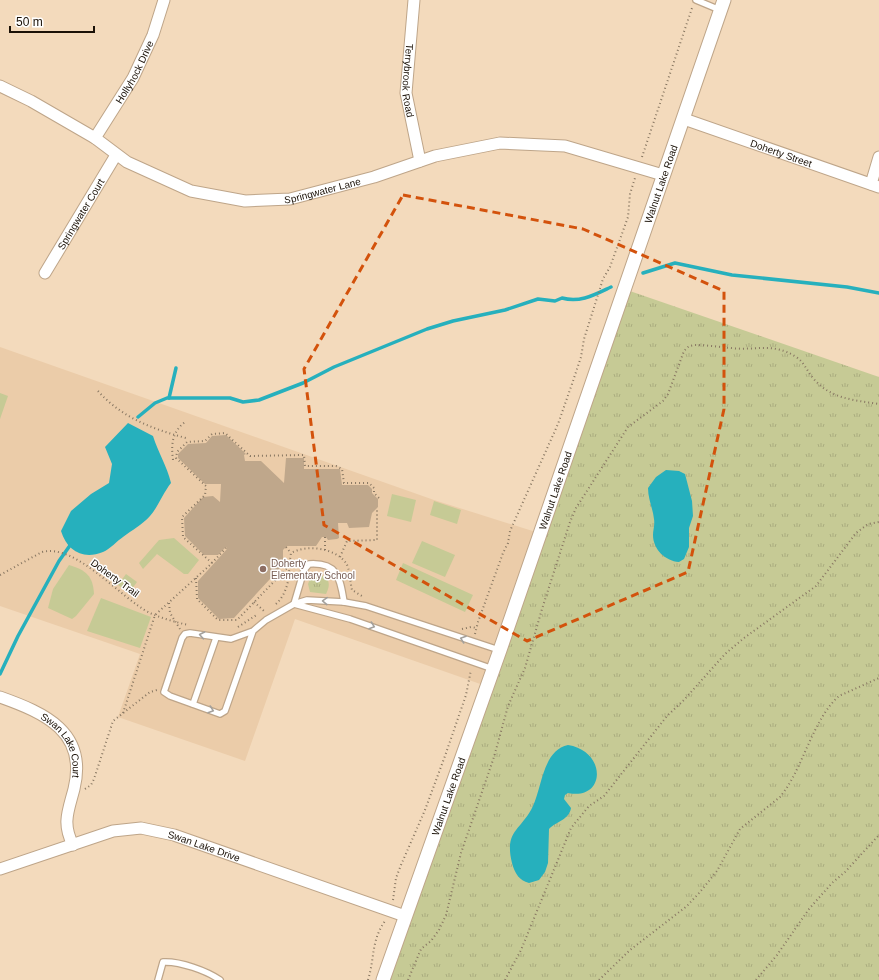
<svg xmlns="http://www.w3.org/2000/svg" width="879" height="980" font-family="Helvetica,sans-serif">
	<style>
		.built { fill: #ebcca9 }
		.grass { fill: url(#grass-tufts) }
		.park { fill: #c6ca95 }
		.water { fill: #26b0bd }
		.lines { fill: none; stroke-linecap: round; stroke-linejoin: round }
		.stream { stroke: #26b0bd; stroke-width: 3.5 }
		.building { fill: #bfa78b }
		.service-casing { stroke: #bea589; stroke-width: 8 }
		.minor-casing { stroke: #bea589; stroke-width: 13 }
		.tertiary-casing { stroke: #bea589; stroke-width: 15 }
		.path { stroke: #887762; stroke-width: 2; stroke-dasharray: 1 3; stroke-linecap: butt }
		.service { stroke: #fff; stroke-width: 5.5 }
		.minor { stroke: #fff; stroke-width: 11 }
		.tertiary { stroke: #fff; stroke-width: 13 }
		.oneway { stroke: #a3a09c }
		.marked { fill: none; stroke: #d3520c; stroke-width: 3; stroke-dasharray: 8 5; stroke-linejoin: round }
		.education-dot { fill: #8d6e63; stroke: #fff; stroke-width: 1.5 }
		.labels { text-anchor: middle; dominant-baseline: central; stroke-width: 3; stroke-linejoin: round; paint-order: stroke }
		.street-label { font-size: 10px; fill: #1a1107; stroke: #fff }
		.education-label { font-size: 10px; fill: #785e54; stroke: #fff; text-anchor: start }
	</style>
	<defs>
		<pattern id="grass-tufts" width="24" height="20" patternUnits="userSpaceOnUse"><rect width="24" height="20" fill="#c6ca95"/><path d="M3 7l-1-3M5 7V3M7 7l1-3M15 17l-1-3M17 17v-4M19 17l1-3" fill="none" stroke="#aaac7f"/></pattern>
	</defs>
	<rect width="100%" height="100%" fill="#f3dabc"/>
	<!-- built -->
	<path class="built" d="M0,347L434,500L539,533L486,686L295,619L245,761L118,717L140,654L0,606Z"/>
	<!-- grass -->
	<g class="grass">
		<path d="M624,289L879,377V980H386Z"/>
		<path d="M320,575C331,578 330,586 326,594L310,592L308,584L310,579Z"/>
	</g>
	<!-- park -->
	<g class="park">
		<path d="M0,393L8,396L0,419Z"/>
		<path d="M392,494L416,500L411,522L387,516Z"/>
		<path d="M434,501L461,510L457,524L430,515Z"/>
		<path d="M174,538L199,560L188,574H184L157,554L143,569L139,563L159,540Z"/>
		<path d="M422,541L455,555L445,577L412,563Z"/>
		<path d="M403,563L473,595L465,612L396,580Z"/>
		<path d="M69,565C86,570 93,576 94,594L76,616L72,619L48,608L53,589Z"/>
		<path d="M126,574L137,582L129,593L118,585Z"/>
		<path d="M101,598L151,617L140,648L87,631Z"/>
	</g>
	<!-- water -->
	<g class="water">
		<path d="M128,423L153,436C158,452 167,466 171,483C163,493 158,507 150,516C142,525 132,530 123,537C117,541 110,549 103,552C83,560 67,551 61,531L71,511L91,494L109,483L112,464L105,447Z"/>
		<path d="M666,470L679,471L685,474L692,501L693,516L689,528V547L684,559L679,562C665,561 653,549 653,535C653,530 655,525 654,519C653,509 648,499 648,488L656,477Z"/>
		<path d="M568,745C607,751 606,801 568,793L565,795L564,799L571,808C569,820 557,821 549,829L548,863L545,872L539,880L529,883C519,880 515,874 512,863C504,830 521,831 533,806C542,787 543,750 568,745Z"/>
	</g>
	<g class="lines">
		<!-- stream -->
		<g class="stream">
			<path d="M643,273L675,263L732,275L847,287L879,293"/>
			<path d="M169,398L176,368"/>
			<path d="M138,417L155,403L167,398H230L243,402L259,400L303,383L334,367L427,329L453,321L505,310L538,299L555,301L562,298C580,303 594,295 611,287"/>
			<path d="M0,674L18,636L59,561L71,544"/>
		</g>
	</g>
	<!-- building -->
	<path class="building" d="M226,435L246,454L244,455L245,461H261L284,483L286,458H304V469H340L342,485H368L372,489V493L378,499V507L372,513L369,527L349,528L347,523H338L339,538L337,539L328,540L326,537H322L316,546H287L283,550V565L234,618L219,619L198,598V581L227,549L226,547L218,555H204L185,536L184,518L203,497L213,496L220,502L221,484H205L178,458V454L188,444L206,443L212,436Z"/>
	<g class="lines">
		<defs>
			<g id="service">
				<path d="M696,0L720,10"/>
				<path d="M294,604L350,619L493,669"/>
				<path d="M294,604L304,570L309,564C338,562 340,578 344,602"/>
				<path d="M253,631L225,711L220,714L170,696L164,692L182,638L185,634L190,633L231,639L253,631L266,620L294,604L307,600L344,602L366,606L499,650"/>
				<path d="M193,704L216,638"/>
				<path d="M158,980L163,962C180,961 207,971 220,980"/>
			</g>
			<g id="minor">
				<path id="s1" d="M414,0L406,93L420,161"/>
				<path id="s2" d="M0,86L31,101L95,138L127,162L191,191L245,201L290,199L374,177L435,156L500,143L565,146L663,175"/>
				<path id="s3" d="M684,119L879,187"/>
				<path id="s4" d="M95,138L133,78L153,35L164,0"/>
				<path d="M871,184L879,157"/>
				<path id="s5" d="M45,273L116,155"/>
				<path id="s6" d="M0,697C45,713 88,732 74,789C68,812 62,823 73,845"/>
				<path id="s7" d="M0,869L113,831L141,828L174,835L405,916"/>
			</g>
			<g id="tertiary">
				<path id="s8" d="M383,980L500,650L724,0"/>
			</g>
		</defs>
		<!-- service casing -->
		<use href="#service" class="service-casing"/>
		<!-- minor casing -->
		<use href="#minor" class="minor-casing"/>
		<!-- tertiary casing -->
		<use href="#tertiary" class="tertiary-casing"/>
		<!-- path -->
		<g class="path">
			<path d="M642,157L692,8"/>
			<path d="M98,391C121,417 152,429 186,438"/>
			<path d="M173,460C171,444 172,432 185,422"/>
			<path d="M325,537V550"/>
			<path d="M286,547L291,553"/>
			<path d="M340,557L347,541L377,540V510"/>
			<path d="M212,563L183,537L182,517L205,495L206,486L176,458L177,452L187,442L205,441L212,434L225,433L250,456L304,455L305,466H336L342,469L344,483H369L374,488V493L379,498"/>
			<path d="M0,575L42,552C76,543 120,598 150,613C161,618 175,622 188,625"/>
			<path d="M196,578L197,599L218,620H237L289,566L291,553C307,544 335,548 346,563C350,569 350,582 352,590L362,596"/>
			<path d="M254,602L264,611"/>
			<path d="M169,603L170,613L180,629"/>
			<path d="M276,604C286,595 290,579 289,566"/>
			<path d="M238,627L258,614"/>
			<path d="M462,629L471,627L477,628"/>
			<path d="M475,634L478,622L503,553L508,543L510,531L558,424L572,384L581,357L584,339L603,279L610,267L628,217L630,194L635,178"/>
			<path d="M123,713L155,615L210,565L226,548"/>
			<path d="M85,789L91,785L94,779L113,721L150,692L157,690"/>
			<path d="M393,900L396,878L401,865L425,810L445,756L466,695L471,670"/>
			<path d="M368,980C375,957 371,941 385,921"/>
			<path d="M408,980L421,949L431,941L439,930L446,915L461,853L494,757L508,706L525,668L542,609L570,522L576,508L628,427L663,401L668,394L684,351L689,346L695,345C707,345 719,347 731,348C754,351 774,342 796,357C804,362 807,371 813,378C830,399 854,400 879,404"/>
			<path d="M505,980L521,950L571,828L589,806L604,796L667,716L684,700L725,654L744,638L816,586L856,533L868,524L879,522"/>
			<path d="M599,980L630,950L687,906L700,892L717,871L740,829L780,797L786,789C804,762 815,717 839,696L879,678"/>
			<path d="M756,980L777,955L809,909L832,883L845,872L879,835"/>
		</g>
		<!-- service -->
		<use href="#service" class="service"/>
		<!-- minor -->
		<use href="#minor" class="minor"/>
		<!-- tertiary -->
		<use href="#tertiary" class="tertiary"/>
	</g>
	<!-- one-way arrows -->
	<defs><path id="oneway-chevron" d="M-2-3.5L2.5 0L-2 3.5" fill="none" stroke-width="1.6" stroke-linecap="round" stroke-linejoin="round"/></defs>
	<g class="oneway">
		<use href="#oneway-chevron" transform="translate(325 601) rotate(-178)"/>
		<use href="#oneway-chevron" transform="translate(372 626) rotate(19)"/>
		<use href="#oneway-chevron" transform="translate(202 635) rotate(-169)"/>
		<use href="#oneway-chevron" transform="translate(463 639) rotate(-161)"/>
		<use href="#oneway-chevron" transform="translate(211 710) rotate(19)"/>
	</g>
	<!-- marked area -->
	<path class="marked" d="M403,195L583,229L724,291V409L688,572L527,641L324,525L304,369Z"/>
	<!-- markers -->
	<circle class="education-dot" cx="263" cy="569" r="4"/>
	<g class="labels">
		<!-- street labels -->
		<g class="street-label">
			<text stroke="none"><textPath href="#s4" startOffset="77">Hollyhock Drive</textPath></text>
			<text stroke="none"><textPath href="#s1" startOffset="81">Terrybrook Road</textPath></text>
			<text stroke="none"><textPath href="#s3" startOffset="103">Doherty Street</textPath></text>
			<text stroke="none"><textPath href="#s8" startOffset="843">Walnut Lake Road</textPath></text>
			<text stroke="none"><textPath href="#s2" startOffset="352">Springwater Lane</textPath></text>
			<text stroke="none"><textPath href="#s5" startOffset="69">Springwater Court</textPath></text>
			<text stroke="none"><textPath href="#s8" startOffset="519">Walnut Lake Road</textPath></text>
			<text transform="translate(115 578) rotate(36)">Doherty Trail</text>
			<text stroke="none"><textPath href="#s6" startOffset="84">Swan Lake Court</textPath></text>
			<text stroke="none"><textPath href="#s8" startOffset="195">Walnut Lake Road</textPath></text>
			<text stroke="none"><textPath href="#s7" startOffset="213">Swan Lake Drive</textPath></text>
		</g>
		<!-- education labels -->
		<g class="education-label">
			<text x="271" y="563">Doherty<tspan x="271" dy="12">Elementary School</tspan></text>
		</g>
	</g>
	<!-- scale -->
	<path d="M10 26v6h84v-6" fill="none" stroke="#1a1107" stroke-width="2"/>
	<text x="16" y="26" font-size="12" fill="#1a1107" stroke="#ffffff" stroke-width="3" paint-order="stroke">50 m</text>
</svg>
